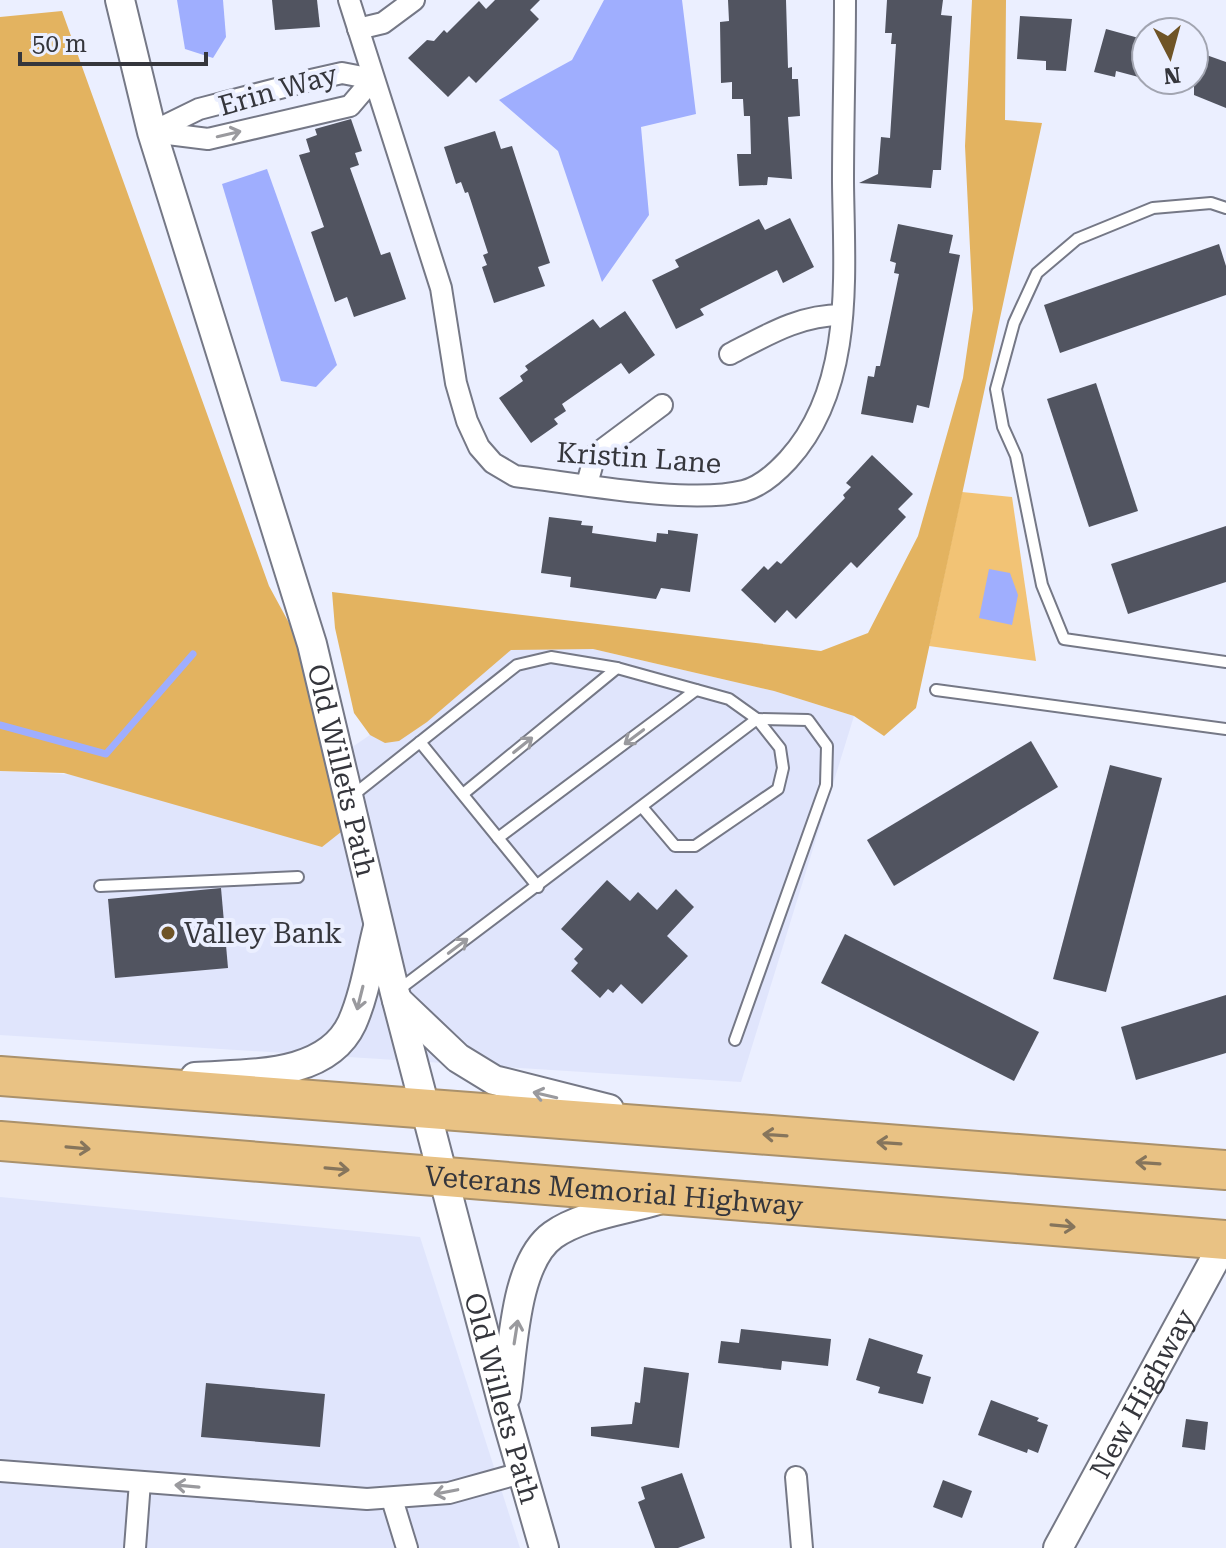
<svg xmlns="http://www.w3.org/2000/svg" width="1226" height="1548" font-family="'Roboto Serif',serif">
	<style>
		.built { fill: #e0e5fc }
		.green { fill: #f2c375 }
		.forest { fill: #e3b360 }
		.water { fill: #9faefe }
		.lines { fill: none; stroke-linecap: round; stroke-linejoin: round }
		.stream { stroke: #9faefe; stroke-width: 7 }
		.building { fill: #515460 }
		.lane-casing { stroke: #757886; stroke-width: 14 }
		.street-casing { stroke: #757886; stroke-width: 24 }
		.secondary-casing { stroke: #757886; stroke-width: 32 }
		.highway-casing { stroke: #aa916b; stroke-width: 42 }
		.lane { stroke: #fff; stroke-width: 10 }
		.street { stroke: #fff; stroke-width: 20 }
		.secondary { stroke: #fff; stroke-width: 28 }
		.highway { stroke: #e9c284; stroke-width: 38 }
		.oneway { stroke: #9a9a9e }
		.oneway2 { stroke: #86755c }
		.poi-dot { fill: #6f5426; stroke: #ebefff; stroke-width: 3 }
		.labels { text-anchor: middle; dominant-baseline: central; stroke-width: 8; stroke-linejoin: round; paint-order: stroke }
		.street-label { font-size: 28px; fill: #35363c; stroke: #ebefff }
		.poi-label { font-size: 28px; fill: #35363c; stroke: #ebefff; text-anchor: start }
	</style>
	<rect width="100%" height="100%" fill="#ebefff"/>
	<!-- built -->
	<g class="built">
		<path d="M505,643L593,649L774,691L854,716L741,1082L0,1035V771L295,786Z"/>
		<path d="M0,1197L420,1237L520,1548H0Z"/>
	</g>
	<!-- green -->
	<path class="green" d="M962,492L1012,497L1036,661L929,646Z"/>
	<!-- forest -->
	<g class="forest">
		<path d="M972,0H1006L1005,120L1042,123L916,708L884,736L854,716L774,691L593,649L511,650L427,722L399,741L385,743L370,735L354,713L335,628L332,592L821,651L868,633L918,536L963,378L973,309L965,146Z"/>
		<path d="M62,11L269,586L301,645L341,815V832L322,847L64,773L0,771V17Z"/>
	</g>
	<!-- water -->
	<g class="water">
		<path d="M177,0H223L226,37L213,58L185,49Z"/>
		<path d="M604,0H682L696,114L641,127L649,215L602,282L558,151L499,100L572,60Z"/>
		<path d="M267,169L337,365L316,387L281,381L222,184Z"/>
		<path d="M989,569L1010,573L1018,595L1012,625L979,618Z"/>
	</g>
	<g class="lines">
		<!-- stream -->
		<path class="stream" d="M0,725L106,754L193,654"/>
	</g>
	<!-- building -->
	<g class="building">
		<path d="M272,0H317L320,27L275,30Z"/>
		<path d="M495,0H540L530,10L539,19L476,83L469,76L448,97L408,58L427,40L434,41L444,30L447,33L479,1L486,9Z"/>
		<path d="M728,0H786L788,68L792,67V79H798L800,116L788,117L792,179L768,177L767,185L739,186L737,154H751L750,116H744L743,99H732V82L721,83L720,22L729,21Z"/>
		<path d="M887,0H943L941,15L952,16L941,170H933L931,188L859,183L878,174L881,137L890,138L896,44H891L892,33H885Z"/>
		<path d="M1020,16L1072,19L1066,71L1046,70V61L1017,59Z"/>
		<path d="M1106,29L1146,40V79L1116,71L1115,77L1094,72Z"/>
		<path d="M1198,52L1226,62V108L1194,95V64Z"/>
		<path d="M351,119L362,151L355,153L359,165L350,168L381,255L390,252L406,299L354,317L347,297L335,302L311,232L324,227L299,155L310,152L306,139L317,135L315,129Z"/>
		<path d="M495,131L501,149L512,146L550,263L538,267L545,286L494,303L482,267L487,265L483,255L488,253L468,192L465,193L461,182L456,184L444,147Z"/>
		<path d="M790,218L814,267L783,283L777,270L700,309L704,315L676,329L652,280L679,267L675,260L759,219L765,230Z"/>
		<path d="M898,224L953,235L949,253L960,255L929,408L917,405L913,423L861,414L868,376L874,377L876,366H880L899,274L894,273L896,263L890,261Z"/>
		<path d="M1219,244L1226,266V295L1060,353L1044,305Z"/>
		<path d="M625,311L655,355L629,374L621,363L562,404L566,411L554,419L558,424L531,443L499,398L523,381L520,376L528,370L525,366L593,319L600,328Z"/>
		<path d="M1096,383L1138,511L1089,527L1047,399Z"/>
		<path d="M872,455L913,494L898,509L906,517L857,568L851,562L796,619L787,610L775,623L741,590L764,566L768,570L777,561L781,564L845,498L843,495L851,487L846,483Z"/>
		<path d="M549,517L582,521L581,525L593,526L592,533L656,542L657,533L668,534V530L698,534L690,592L661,588L656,599L570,587L571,577L541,573Z"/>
		<path d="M1226,526V582L1128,614L1111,564Z"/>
		<path d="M1031,741L1058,787L894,886L867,840Z"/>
		<path d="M1110,765L1162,778L1106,992L1053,979Z"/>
		<path d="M607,880L630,901L638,892L657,910L676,889L694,907L667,936L688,956L642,1004L621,984L613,993L608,989L600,998L571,971L578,963L574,959L583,949L561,929Z"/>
		<path d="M221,888L228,968L115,978L108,899Z"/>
		<path d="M845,934L1039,1032L1014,1081L821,983Z"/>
		<path d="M1226,995V1053L1136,1080L1121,1027Z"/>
		<path d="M741,1329L831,1339L828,1366L782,1361L781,1370L718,1363L721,1341L739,1343Z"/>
		<path d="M869,1338L923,1355L917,1373L931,1377L923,1404L878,1393L880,1387L856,1380Z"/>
		<path d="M644,1367L689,1373L679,1448L591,1436V1427L632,1424L635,1402L640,1403Z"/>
		<path d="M206,1383L325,1394L320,1447L201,1437Z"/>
		<path d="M991,1400L1039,1418L1037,1421L1048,1425L1038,1453L1028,1449L1027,1453L978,1435Z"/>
		<path d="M1186,1419L1208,1422L1205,1450L1182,1447Z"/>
		<path d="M682,1473L705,1538L678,1548H655L638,1502L645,1499L641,1487Z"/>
		<path d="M943,1480L972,1491L962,1518L933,1507Z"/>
	</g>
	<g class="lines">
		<defs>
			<g id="lane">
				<path d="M1226,208L1211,203L1153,208L1077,239L1037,273L1014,323L996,389L1003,427L1016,456L1042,585L1064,639L1226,662"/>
				<path d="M936,690L1226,729"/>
				<path d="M420,742L538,887"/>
				<path d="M463,794L617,668"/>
				<path d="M352,796L517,665L551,657L617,668L729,699L757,719L780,748L783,768L778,789L695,846H675L642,807"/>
				<path d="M498,838L696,690"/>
				<path d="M100,886L298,877"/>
				<path d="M397,991L757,719L808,720L827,746L826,785L735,1040"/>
			</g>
			<g id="street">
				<path d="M349,0L441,288L456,383L467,421L479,447L493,463L515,476C575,483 689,505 744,491C762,486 776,473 788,460C855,387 844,274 843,182C843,121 845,61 845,0"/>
				<path d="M358,29L383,23L414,0"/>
				<path d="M152,132L208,139L350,106L373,79"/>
				<path d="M152,132L199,109L311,80L342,73L373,79"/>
				<path d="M730,354C767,335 799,315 842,315"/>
				<path d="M587,484L595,455L662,405"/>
				<path d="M0,1471L367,1499L449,1493L521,1473"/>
				<path d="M796,1477L802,1548"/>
				<path d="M392,1499L407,1548"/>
				<path d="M135,1548L140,1482"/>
			</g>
			<g id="secondary">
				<path id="s1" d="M120,0L152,132L312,644L395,993L504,1409L544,1548"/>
				<path d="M397,1000L458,1058L494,1080L609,1109"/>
				<path d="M195,1077C246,1073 326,1079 352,1023C365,994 370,958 378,927"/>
				<path d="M506,1396C513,1351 514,1263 553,1235C581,1215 626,1210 658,1200"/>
				<path id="s2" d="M1058,1548L1226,1239"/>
			</g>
			<g id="highway">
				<path d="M0,1076L1226,1170"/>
				<path id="s3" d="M0,1141L1226,1240"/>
			</g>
		</defs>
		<!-- lane casing -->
		<use href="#lane" class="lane-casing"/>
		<!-- street casing -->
		<use href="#street" class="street-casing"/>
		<!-- secondary casing -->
		<use href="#secondary" class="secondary-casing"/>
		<!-- highway casing -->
		<use href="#highway" class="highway-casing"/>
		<!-- lane -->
		<use href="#lane" class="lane"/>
		<!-- street -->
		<use href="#street" class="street"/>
		<!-- secondary -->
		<use href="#secondary" class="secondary"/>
		<!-- highway -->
		<use href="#highway" class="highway"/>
	</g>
	<!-- one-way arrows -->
	<defs><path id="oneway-shaft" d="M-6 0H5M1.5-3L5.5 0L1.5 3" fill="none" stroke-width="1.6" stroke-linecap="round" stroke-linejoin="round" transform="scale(2)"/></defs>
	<g class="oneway">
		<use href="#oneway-shaft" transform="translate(229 134) rotate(-13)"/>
		<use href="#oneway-shaft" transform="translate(634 737) rotate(143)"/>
		<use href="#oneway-shaft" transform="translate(523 745) rotate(-39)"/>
		<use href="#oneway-shaft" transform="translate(458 946) rotate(-37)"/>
		<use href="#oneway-shaft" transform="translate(360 998) rotate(104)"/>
		<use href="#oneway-shaft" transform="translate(545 1095) rotate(-167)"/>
		<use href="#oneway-shaft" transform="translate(516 1332) rotate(-81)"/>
		<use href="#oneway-shaft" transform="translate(187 1486) rotate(-175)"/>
		<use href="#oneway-shaft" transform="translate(446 1492) rotate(169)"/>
	</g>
	<g class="oneway2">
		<use href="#oneway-shaft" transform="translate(775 1135) rotate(-176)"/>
		<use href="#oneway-shaft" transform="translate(889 1143) rotate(-176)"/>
		<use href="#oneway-shaft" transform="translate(78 1148) rotate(5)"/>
		<use href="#oneway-shaft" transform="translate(1148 1163) rotate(-176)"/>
		<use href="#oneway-shaft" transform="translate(337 1169) rotate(5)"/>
		<use href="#oneway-shaft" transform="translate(1063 1226) rotate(5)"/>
	</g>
	<!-- markers -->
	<circle class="poi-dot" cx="168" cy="933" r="8"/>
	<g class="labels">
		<!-- street labels -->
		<g class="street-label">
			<text transform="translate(278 90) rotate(-16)">Erin Way</text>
			<text transform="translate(639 458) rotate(4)">Kristin Lane</text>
			<text stroke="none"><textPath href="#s1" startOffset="802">Old Willets Path</textPath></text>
			<text stroke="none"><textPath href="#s3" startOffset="616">Veterans Memorial Highway</textPath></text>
			<text stroke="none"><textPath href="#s2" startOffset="176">New Highway</textPath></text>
			<text stroke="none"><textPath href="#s1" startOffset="1450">Old Willets Path</textPath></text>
		</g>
		<!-- poi labels -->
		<g class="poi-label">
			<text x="184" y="933">Valley Bank</text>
		</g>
	</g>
	<!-- north arrow -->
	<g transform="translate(1170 56) rotate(174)"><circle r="38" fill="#ebefff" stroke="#a2a5b1" stroke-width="2"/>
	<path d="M0-6L14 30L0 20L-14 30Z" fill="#6f5426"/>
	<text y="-12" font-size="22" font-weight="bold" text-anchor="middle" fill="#35363c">N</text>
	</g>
	<!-- scale -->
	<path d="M20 52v12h186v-12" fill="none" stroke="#35363c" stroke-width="4"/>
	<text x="32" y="52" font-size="24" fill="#35363c" stroke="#ebefff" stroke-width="6" paint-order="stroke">50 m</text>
</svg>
